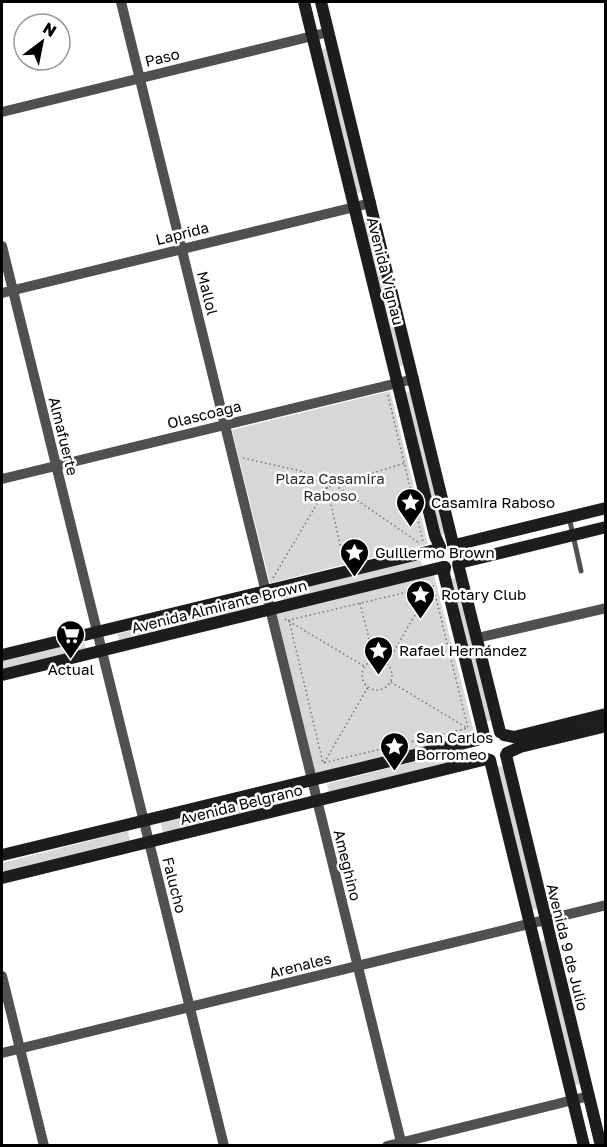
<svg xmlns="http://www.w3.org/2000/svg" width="607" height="1147" font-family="'Golos Text',sans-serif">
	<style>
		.green { fill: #d7d7d7 }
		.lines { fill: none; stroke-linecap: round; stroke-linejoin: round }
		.path { stroke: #727272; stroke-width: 1.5; stroke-dasharray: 1.5 3; stroke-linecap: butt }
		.lane { stroke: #505050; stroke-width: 5 }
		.street { stroke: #505050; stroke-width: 10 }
		.secondary { stroke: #1d1d1d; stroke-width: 12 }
		.labels { text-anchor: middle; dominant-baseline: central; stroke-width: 5; stroke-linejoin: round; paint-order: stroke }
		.street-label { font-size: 15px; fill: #000; stroke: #fff }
		.park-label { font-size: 15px; fill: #2e2e2e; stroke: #fff }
		.poi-label { font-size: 15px; fill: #000; stroke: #fff; text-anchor: start }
	</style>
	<rect width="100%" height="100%" fill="#fff"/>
	<!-- green -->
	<g class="green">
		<path d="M327,48L361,192L354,194L319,50Z"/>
		<path d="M371,221L405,365L398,366L363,223Z"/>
		<path d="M390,391L428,544L270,583L232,430Z"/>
		<path d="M412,391L446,534L438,536L404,393Z"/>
		<path d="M420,557L422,566L284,601L282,592Z"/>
		<path d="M434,575L475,736L317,778L275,612Z"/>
		<path d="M458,577L492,720L485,722L450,579Z"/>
		<path d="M255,599L258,608L120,643L117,634Z"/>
		<path d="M83,639L86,648L2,669V659Z"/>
		<path d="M464,749L467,758L329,793L327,784Z"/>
		<path d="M505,765L539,909L532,910L497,767Z"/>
		<path d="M298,789L301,798L163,833L161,823Z"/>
		<path d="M128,831L130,841L2,873V863Z"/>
		<path d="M546,940L580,1084L572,1086L538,942Z"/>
	</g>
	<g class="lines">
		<!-- path -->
		<g class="path">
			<path d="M388,395L423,542"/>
			<path d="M243,458L301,471L327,487L344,562"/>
			<path d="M335,485L418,542"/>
			<path d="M273,578L327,487L405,463"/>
			<path d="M433,586L468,728L323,763L289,620Z"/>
			<path d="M360,603L374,659"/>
			<path d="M285,619L364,666"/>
			<circle cx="377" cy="675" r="15"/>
			<path d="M387,663L432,586"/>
			<path d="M391,682L467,728"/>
			<path d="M324,763L368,687"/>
		</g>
		<!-- lane -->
		<path class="lane" d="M569,517L581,571"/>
		<!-- street -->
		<g class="street">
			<path d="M121,2L402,1146"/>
			<path d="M2,112L329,32"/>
			<path d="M2,246L224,1146"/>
			<path d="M2,293L371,203"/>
			<path d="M2,479L414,379"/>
			<path d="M477,638L606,608"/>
			<path d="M2,976L44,1146"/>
			<path d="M2,1053L606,905"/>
			<path d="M387,1146L589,1096"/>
		</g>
		<!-- secondary -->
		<g class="secondary">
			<path d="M304,2L435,536L440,547"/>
			<path d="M321,2L453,544"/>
			<path d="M455,545L606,508"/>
			<path d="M459,563L606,527"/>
			<path d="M458,564L500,732"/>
			<path d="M445,567L444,574L484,735"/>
			<path d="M2,655L439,549"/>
			<path d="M2,675L443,567"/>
			<path d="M504,735L514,737L606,714"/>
			<path d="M507,753L520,747L606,726"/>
			<path d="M506,755L601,1146"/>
			<path d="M490,760L584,1146"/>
			<path d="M2,855L481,739"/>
			<path d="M2,878L487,759"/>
		</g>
	</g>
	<!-- icons -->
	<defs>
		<symbol id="sight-pin" viewBox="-11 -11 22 30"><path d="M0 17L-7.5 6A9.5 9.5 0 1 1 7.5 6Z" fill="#000" stroke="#fff"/><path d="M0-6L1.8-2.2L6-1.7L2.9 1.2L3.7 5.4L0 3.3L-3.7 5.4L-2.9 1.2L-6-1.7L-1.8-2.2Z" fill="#fff"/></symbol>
		<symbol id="supermarket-pin" viewBox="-11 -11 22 30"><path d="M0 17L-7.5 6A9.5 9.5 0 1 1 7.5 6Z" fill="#000" stroke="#fff"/><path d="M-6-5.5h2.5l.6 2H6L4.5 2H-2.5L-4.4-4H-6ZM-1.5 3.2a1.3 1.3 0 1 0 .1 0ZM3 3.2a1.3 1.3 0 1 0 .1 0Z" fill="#fff"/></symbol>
	</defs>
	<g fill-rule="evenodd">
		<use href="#sight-pin" x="394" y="486" width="33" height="45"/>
		<use href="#sight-pin" x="338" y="536" width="33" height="45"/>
		<use href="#sight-pin" x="404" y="578" width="33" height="45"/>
		<use href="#supermarket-pin" x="54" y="618" width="33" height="45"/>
		<use href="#sight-pin" x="362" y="634" width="33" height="45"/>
		<use href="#sight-pin" x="378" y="730" width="33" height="45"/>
	</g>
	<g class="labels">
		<!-- street labels -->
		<g class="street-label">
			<text transform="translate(162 57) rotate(-14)">Paso</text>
			<text transform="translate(182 233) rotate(-14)">Laprida</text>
			<text transform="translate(386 271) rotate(76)">Avenida Vignau</text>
			<text transform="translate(208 293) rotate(76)">Mallol</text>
			<text transform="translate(204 414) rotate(-14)">Olascoaga</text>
			<text transform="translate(64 436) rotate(76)">Almafuerte</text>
			<text transform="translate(219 606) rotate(-14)">Avenida Almirante Brown</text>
			<text transform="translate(241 804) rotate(-14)">Avenida Belgrano</text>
			<text transform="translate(348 865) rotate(76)">Ameghino</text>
			<text transform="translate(175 885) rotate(76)">Falucho</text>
			<text transform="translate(568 947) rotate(76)">Avenida 9 de Julio</text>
			<text transform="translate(300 965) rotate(-14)">Arenales</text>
		</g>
		<!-- park labels -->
		<g class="park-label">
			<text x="330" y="478">Plaza Casamira<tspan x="330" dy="17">Raboso</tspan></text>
		</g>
		<!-- poi labels -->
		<g class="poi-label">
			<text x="431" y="502">Casamira Raboso</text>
			<text x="375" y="552">Guillermo Brown</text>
			<text x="441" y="594">Rotary Club</text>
			<text x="399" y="650">Rafael Hernández</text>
			<text x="71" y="669" text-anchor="middle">Actual</text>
			<text x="416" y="737">San Carlos<tspan x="416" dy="17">Borromeo</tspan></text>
		</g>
	</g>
	<!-- border -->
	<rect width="607" height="1147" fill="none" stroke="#000000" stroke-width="6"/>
	<!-- north arrow -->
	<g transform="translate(42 42) rotate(32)"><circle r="28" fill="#ffffff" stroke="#999999" stroke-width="1.5"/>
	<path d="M0-4.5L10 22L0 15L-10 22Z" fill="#000000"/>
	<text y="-9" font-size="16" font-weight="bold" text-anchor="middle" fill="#000000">N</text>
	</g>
</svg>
